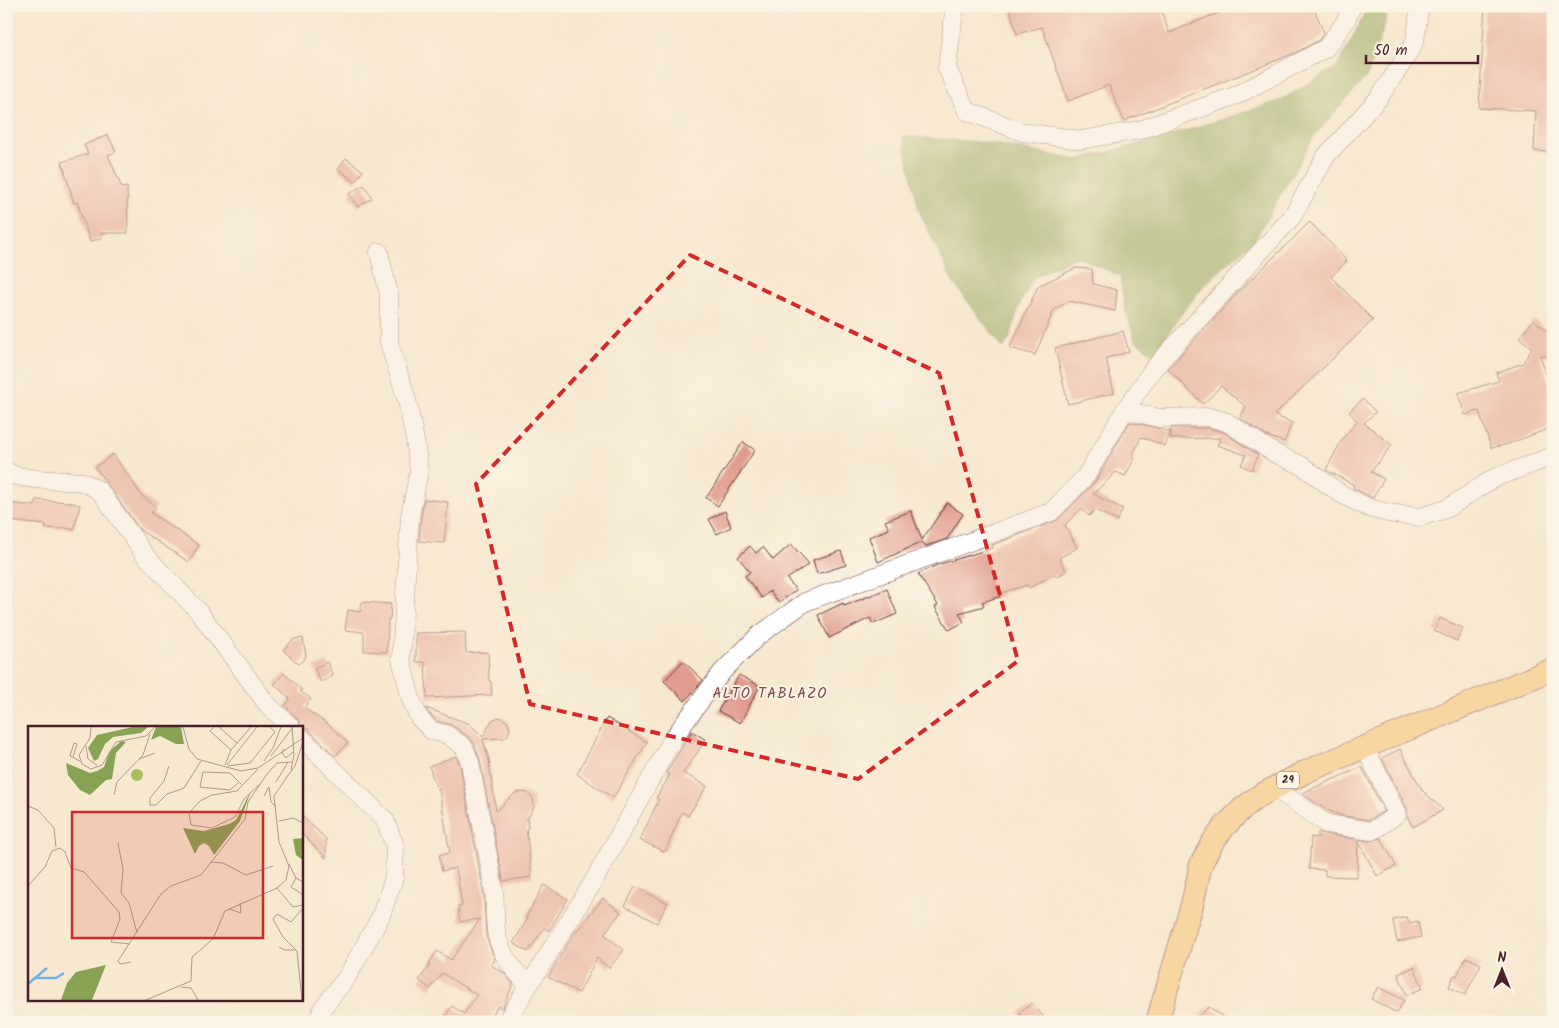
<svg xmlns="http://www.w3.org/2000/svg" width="1559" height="1028" font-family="Kalam,sans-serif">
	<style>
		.forest { fill: #89a355; stroke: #6a6140 }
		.building { fill: #e19b90 }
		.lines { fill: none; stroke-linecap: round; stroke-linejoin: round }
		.minor-casing { stroke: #643d44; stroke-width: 19 }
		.major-casing { stroke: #643d44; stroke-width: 24 }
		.minor { stroke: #fff; stroke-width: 18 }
		.major { stroke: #f7c06c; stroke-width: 22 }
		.marked { fill: none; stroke: #d62828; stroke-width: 4; stroke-dasharray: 10 6; stroke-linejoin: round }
		.labels { text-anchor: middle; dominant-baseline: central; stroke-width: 4; stroke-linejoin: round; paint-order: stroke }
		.shield { fill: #fcf5e5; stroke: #7f5f63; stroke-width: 1 }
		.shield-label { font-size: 11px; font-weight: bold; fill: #4a1f2b }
		.quarter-label { font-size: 15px; letter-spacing: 1px; fill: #7f4a4e; stroke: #fcf5e5 }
		.inset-river { fill: none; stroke: #71b3e6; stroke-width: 2.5 }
		.inset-road { fill: none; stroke: #b2988e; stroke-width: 1 }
		.view { fill: #d62828; fill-opacity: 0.15; stroke: #d62828; stroke-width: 2.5 }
		.inset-edge { fill: none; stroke: #4a1f2b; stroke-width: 2.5 }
	</style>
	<rect width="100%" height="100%" fill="#fcf5e5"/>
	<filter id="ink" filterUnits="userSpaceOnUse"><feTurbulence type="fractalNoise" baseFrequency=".02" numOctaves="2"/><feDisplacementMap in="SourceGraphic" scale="10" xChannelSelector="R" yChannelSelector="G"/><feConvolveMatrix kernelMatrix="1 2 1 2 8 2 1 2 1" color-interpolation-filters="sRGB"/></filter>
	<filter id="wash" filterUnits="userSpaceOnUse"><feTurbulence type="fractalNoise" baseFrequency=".0096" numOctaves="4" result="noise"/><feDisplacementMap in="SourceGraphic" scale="20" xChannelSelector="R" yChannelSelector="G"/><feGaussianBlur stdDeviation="1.12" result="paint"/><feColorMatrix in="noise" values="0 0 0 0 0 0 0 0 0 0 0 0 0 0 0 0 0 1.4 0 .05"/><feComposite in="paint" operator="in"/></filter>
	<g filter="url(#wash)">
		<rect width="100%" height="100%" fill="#f7e8d0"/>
		<!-- forest -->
		<path class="forest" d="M1367,6H1389L1382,33L1367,76L1314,136L1255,239L1205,284L1181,314L1154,355L1135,340L1125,308L1120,276L1077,256L1034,277L1019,306L1009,340L1003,348L953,282L919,211L903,136L989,143L1077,160L1163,138L1279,101L1338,66L1362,19Z"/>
		<g id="blocks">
			<!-- building -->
			<g class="building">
				<path d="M1009,6H1160L1169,33L1235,6H1313L1324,33L1319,40L1295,53L1124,121L1109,85L1068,101L1042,27L1017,34Z"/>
				<path d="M1485,6H1553V152L1534,151L1536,111L1479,108Z"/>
				<path d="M108,135L116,152L108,155L122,188L127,187L128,233H101L102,238L90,242L77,202L74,203L62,162L88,154L84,145Z"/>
				<path d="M346,158L363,171L355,182L338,169Z"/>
				<path d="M364,185L372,198L358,207L349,194Z"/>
				<path d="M1310,222L1347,261L1331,277L1373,320L1274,415L1292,423L1284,442L1267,436L1240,418L1246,407L1221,386L1203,404L1168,369L1241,289Z"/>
				<path d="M1076,268L1092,269L1093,284L1117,290L1115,311L1069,301L1054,310L1035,355L1010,348L1038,286Z"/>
				<path d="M1534,320L1553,336V357L1540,355L1552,393L1553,427L1508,444L1491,448L1479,411L1465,415L1458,393L1499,381L1496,373L1523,363L1532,348L1519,337Z"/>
				<path d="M1123,331L1129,352L1106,358L1114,393L1068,404L1055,348Z"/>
				<path d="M1363,399L1376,412L1364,423L1392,445L1371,472L1384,479L1373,498L1353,488L1354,485L1326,470L1343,438L1357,421L1349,412Z"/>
				<path d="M1130,422L1161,429L1170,432L1165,446L1141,437L1132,457L1135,458L1125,476L1116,472L1093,494L1123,509L1117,521L1095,510L1089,516L1081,509L1065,525L1077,548L1059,558L1066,571L1057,577L1055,574L1029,588L1027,585L1001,593L1002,596L982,602L984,606L959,613L964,622L949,630L935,607L938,605L918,574L937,565L993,548L992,545L1058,520L1095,482Z"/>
				<path d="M1171,428H1208L1223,432L1258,455L1252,470L1241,465L1246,455L1217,445L1221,438L1171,439Z"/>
				<path d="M743,442L755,450L718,506L706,498Z"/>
				<path d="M113,454L142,496L156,507L151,513L199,545L189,562L140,530L95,467Z"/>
				<path d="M424,499L448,502L444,543L419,541L421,517Z"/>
				<path d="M36,500L69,502L80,505L74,530L62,527V529L45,528L46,525L9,521V519L6,518V503L35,506Z"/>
				<path d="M947,503L963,514L947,539L926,546L922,542L878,562L869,537L889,529L885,521L911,511L922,540Z"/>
				<path d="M725,511L731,527L717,534L709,519Z"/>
				<path d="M791,544L809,564L787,579L796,590L779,603L770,591L762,598L745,576L750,572L738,557L750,546L756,553L763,547L773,560Z"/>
				<path d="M841,551L846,565L817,574L813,560Z"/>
				<path d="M887,589L897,614L873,624L870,618L829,638L818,615L843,603L844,606Z"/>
				<path d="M362,602L391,604L390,619H388L387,652L364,651V632L345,630L348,610L360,612Z"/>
				<path d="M1440,618L1463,628L1457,641L1434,631Z"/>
				<path d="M465,632L466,653L488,652L489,681H491L492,695L427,698L425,662H416V633Z"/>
				<path d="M303,638L306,657L299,664L283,650L294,639Z"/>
				<path d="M683,661L703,680L685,701L664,681Z"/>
				<path d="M327,662L333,676L321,682L314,668Z"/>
				<path d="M284,673L302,690L300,691L311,699L304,708L329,725L348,743L335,756L308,729L301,726L298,719L285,706L290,699L274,684Z"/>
				<path d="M739,675L760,686L740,723L718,711Z"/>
				<path d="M426,708L470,724L483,737L492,720L499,717L502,718L508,722L510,730L507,736L504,738L483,739L490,764L489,763L496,811L514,794L518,792L527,793L533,798L534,807L527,819L528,828L526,829L532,877L503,881L480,760L474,743L470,738L452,725L437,721L428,712Z"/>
				<path d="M607,718L647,742L613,798L577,774Z"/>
				<path d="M692,731L706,740L683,773L707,786L688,816L682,812L665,852L640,840L659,799L656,798L670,775L666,773Z"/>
				<path d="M1400,749L1422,790L1443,810L1413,827L1407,816V809L1382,758Z"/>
				<path d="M456,756L460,765L481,877L484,898L486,936L495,960L491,965L504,973L513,984L502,1009L498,1006L488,1022H442L452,1006L464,1014L477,995L442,973L430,989L419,980L430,965L429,964L437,951L451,960L480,919L460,922L458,907L462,906L456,868L442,871L439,855L450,853L439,788L437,789L429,766Z"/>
				<path d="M1362,767L1384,811L1369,820L1339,815L1325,809L1302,793Z"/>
				<path d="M301,815L326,839V858L301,833Z"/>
				<path d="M1318,832L1325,834L1369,841L1381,838L1396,866L1377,876L1358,840L1357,877L1325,876V870L1309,869L1311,837L1318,838Z"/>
				<path d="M544,885L568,899L549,931L544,928L528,952L513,943L528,918L526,917Z"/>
				<path d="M635,887L668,903L657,923L625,906Z"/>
				<path d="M603,898L621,912L604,934L624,950L609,968L597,958L579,993L548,977L576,930H577Z"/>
				<path d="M1407,917L1409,923L1418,921L1421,937L1397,942L1393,920Z"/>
				<path d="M1466,957L1481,964L1465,995L1449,987L1454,975L1457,976Z"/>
				<path d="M1414,967L1423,988L1407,995L1398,974Z"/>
				<path d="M1378,987L1404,1000L1397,1013L1371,999Z"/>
				<path d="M1032,1003L1048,1022H1026L1019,1013Z"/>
				<path d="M1209,1007L1230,1022H1192Z"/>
			</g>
		</g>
	</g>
	<g filter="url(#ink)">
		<use href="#blocks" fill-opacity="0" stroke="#643d44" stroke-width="1"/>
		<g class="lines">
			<defs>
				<g id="minor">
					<path d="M958,6L954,12L947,68L967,111L1023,132L1081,140L1140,130L1237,95L1326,48L1345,22L1352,6"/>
					<path d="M379,252L389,295V343L407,400L415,440L419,471L410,516L401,659L411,699L419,718L432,731L446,734L464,747L470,762C477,805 488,848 494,891C496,907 493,924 498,940C504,959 515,971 528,985"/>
					<path d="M1125,410L1159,418L1209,417L1227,422L1274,453L1301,465L1341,494L1369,508L1388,513L1420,517L1446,509L1494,478L1553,456"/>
					<path d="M6,471L16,476L36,479L83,482L100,491L145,555L199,612L267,704L291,727"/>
					<path d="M301,737L385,820L395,846L394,878L380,918L347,977L322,1009L319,1022"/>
					<path d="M1273,787L1327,824L1371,831L1379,827L1397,814L1365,747"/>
					<path d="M506,1022L592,884L674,737L722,672L758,636L805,602L1051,512L1086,476L1125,410L1153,369L1292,217L1326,156L1378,99L1405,59L1415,41L1420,6"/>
				</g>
				<path id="major" d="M1157,1022L1192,905L1201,864L1212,843L1225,826L1243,808L1259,796L1305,772L1553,669"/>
			</defs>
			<!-- minor casing -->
			<use href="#minor" class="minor-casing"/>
			<!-- major casing -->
			<use href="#major" class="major-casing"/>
			<!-- minor -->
			<use href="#minor" class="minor"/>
			<!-- major -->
			<use href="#major" class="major"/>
		</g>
	</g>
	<!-- marked area -->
	<path d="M0 0H1559V1028H0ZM690,255L939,373L1018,661L858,779L530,704L476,484Z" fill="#f7e8d0" fill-opacity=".55" fill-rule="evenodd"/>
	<path class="marked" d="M690,255L939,373L1018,661L858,779L530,704L476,484Z"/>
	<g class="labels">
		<!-- shield labels -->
		<rect class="shield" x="1277" y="771.5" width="22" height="17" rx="4"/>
		<g class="shield-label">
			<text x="1288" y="780">29</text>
		</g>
		<!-- quarter labels -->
		<g class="quarter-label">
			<text x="770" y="694">ALTO TABLAZO</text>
		</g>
	</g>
	<!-- overview -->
	<g transform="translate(28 726)">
		<rect width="275" height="275" fill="#f7e8d0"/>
		<path d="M103 49a6 6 0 1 1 12 0a6 6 0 1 1-12 0Z" fill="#acbb5e"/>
		<path d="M105,1H120L113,7L85,11L77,18L70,33L66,35L60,22L69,9ZM128,1H153L156,18H148L132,10L123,14ZM93,15L98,16L88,27L84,53L78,54L62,69L52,64L40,49L38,37L62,47L69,45L76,41L81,26ZM223,65L212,95L186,129L181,120L176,117L171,120L167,128L155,102L176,105L201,98L208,94ZM275,112V134L268,129L265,113ZM78,239L64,274H33L39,257L48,246Z" fill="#89a355"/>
		<path class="inset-river" d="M8,252H28L36,247M0,258L19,242"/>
		<path class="inset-road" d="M63,1L62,12L51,29L54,38L63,43L74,39L88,16L118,10L127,1M155,1L161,23L169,33L213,45L230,42L275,12M186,1L182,5L203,24M191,1L209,17M58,20L60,33L69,39M256,23L254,27L258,32L265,26M243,30L265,1M45,31L49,18L46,17L42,30L52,35M111,33L127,27M236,35L245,22L253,1M197,39L203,24L223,1M199,39L229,1M141,40L136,55L122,72V79H128L139,68L156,62L173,35M200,40L222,37L247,6L242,1M230,43L209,65L184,69L172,75L161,87L163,99L184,102L207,91L216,73L232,58M263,44L266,29L264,1M258,52L267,40L275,16M248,56L260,36M210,57L202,64L172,61L175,46L202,47L214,59M86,69L89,56L115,29L122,8M236,70L241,61L243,76L248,81M0,80L10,84L26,102L28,121M251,95L265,92L275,97M90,117L95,143L93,167L101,177L109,207M182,136L195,137L218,149L245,140M261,138L268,152L275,156M268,152L263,161L274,168M0,160L17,141L24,125L32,122L37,126L43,142L56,146L91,186L92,193L83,216L102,218M249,162L265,181L275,179M201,183L213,187L212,177M251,221L257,224H268M103,236L92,238L90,235L133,168L143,160L173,149L217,93L220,76L239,48L249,37L264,36M153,261L163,262L170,274M118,274L163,255L164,231L185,213L197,185L249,162L258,154L261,140L251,116L246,70L259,51M274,274L269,225L255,211L245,193L249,188L263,196L275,182"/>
		<path class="view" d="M44,86H235V212H44Z"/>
		<rect width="275" height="275" class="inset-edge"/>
	</g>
	<!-- margin -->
	<rect width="1559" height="1028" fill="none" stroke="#fcf5e5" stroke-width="25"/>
	<!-- north arrow -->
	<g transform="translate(1502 970)" stroke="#fcf5e5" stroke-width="4" paint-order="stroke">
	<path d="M0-4L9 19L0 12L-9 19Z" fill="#4a1f2b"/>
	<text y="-8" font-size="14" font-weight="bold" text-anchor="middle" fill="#4a1f2b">N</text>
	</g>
	<!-- scale -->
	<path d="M1366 55v8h112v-8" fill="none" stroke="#4a1f2b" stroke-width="2.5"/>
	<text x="1374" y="55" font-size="15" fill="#4a1f2b" stroke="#fcf5e5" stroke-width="4" paint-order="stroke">50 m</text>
</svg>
